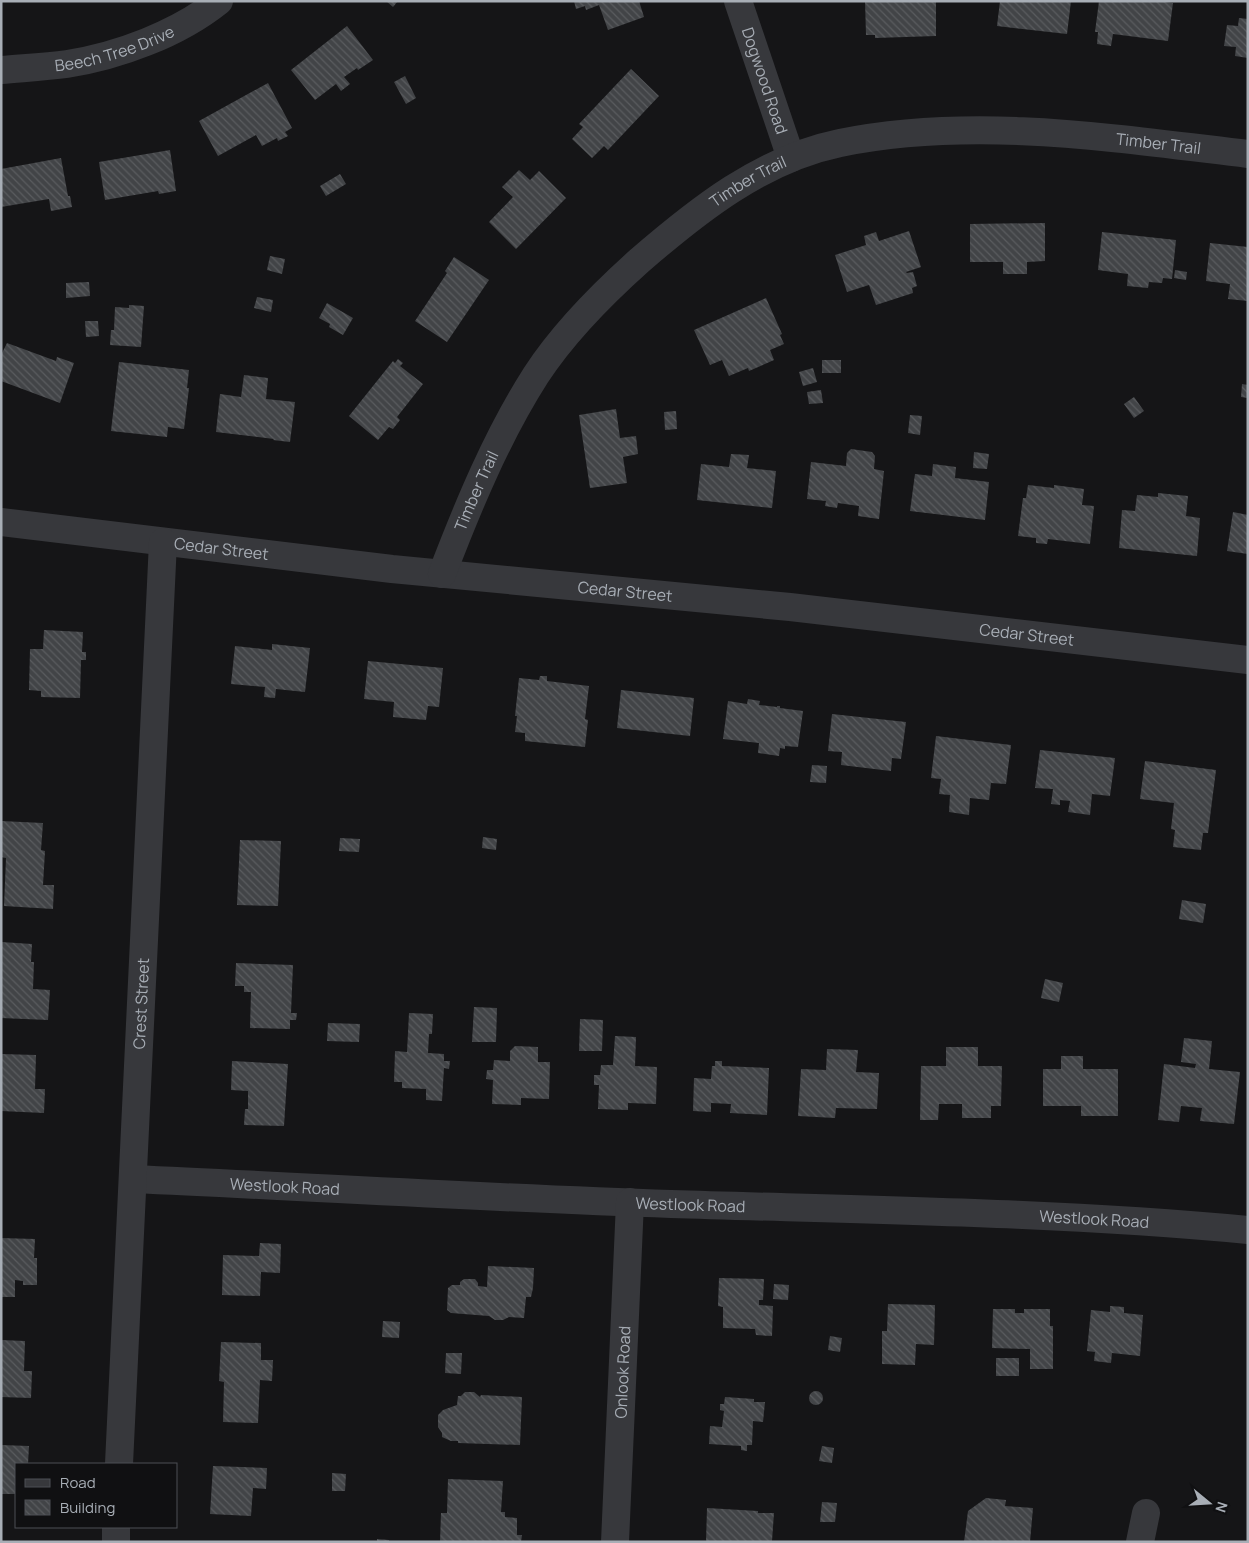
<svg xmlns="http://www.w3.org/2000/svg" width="1249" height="1543" font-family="Manrope,sans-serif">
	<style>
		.building { fill: url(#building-back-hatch) }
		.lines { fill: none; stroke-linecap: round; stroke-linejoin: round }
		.minor { stroke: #37383c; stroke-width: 28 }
		.labels { text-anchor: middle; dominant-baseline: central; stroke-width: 4.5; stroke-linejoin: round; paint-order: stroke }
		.street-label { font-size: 16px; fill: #a8aeb6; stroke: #101012 }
	</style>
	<defs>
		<pattern id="building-back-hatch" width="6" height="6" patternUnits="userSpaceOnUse" patternTransform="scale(1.25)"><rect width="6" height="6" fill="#424447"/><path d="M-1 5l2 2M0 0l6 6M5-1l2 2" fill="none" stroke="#5a5c5f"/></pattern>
	</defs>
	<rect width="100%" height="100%" fill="#151517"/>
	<!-- building -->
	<g class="building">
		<path d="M386,1H398L393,7Z"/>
		<path d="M574,1H639L644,17L608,30L599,5L586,10L585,6L576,9Z"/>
		<path d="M865,1H936V36L875,38V35H866Z"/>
		<path d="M1000,1H1071L1067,34L997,26Z"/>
		<path d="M1099,1H1156L1173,3L1168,41L1113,34L1111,46L1097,44L1098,32H1095Z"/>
		<path d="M1239,18L1248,19V58L1235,56L1236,47L1224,46L1227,25L1238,26Z"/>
		<path d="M347,26L373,60L358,70L357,68L344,77L350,84L341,91L336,84L315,100L291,70Z"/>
		<path d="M631,69L659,96L608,150L604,146L592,158L572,139L583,127L579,124Z"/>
		<path d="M405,76L416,98L406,104L394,82Z"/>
		<path d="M268,83L292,128L285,132L288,136L278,141L277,138L262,146L256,135L218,156L199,121Z"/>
		<path d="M170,150L176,191L159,194L158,191L105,200L99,162Z"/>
		<path d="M61,158L68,196H70L72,207L51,211L49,199L1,207V169Z"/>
		<path d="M519,170L530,180L539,171L566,198L516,249L489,222L513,197L502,187Z"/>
		<path d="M340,174L346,184L326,196L320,186Z"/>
		<path d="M1045,223V261L1027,262V274H1003V262H970V224Z"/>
		<path d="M909,231L921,267L906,272L907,273L913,272L917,286L912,288L913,293L876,305L869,285L847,292L835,255L866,245L864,236L876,232L879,241Z"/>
		<path d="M1102,232L1176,240L1172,279L1163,278L1162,283L1149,282L1148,288L1127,286L1128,274L1098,270Z"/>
		<path d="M1210,243L1248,247V301L1228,299L1230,284L1206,281Z"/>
		<path d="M270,256L285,259L282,274L267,270Z"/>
		<path d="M454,257L489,280L447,342L415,321L447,273L445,271Z"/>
		<path d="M1175,270L1187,272L1186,280L1174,278Z"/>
		<path d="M89,282L90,296L66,298V283Z"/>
		<path d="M257,297L273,300L271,312L254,308Z"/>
		<path d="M766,298L782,334L780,335L784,344L770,350L774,360L749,371L748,368L729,376L722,360L710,365L694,330Z"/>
		<path d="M327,303L353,318L343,335L329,327L330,324L319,318Z"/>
		<path d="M129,305L144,306L141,347L110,345L111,330H114L115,307L129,308Z"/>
		<path d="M85,321H98L99,336L86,337Z"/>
		<path d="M7,343L56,361L57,357L74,363L60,403L1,381V355Z"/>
		<path d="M398,359L403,363L400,366L423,384L397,417L400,420L393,429L389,427L378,440L349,416L393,361L395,363Z"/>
		<rect x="822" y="360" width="19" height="13"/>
		<path d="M119,362L189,370L187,388H189L184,429L168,427L167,437L111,431Z"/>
		<path d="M813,368L817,382L803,386L799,372Z"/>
		<path d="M244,375L268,378L266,399L295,402L290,442L273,440L274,439L216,432L220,394L241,397Z"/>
		<path d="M1242,384L1248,385V398L1241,397Z"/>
		<path d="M821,390L823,403L809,404L807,392Z"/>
		<path d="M1134,397L1144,411L1134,418L1124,404Z"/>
		<path d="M616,409L620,438L636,436L638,454L623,457L627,483L590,488L579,415Z"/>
		<path d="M676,411L677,429L665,430L664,412Z"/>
		<path d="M910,415L922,416L920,435L908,433Z"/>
		<path d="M851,449L872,452L875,456L874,469L884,471L879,519L858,516L859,506L838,503L837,508L825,506L826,501L807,499L811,462L846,466L847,453Z"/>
		<path d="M974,452L989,454L987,469L973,468Z"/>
		<path d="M731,454L749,455L747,468L776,471L772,508L697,500L701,464L729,467Z"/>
		<path d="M933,464L956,467L955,478L989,482L985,520L910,511L915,474L932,476Z"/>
		<path d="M1028,485L1054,488V485L1084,489L1082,505L1094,506L1090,544L1048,539L1047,544L1036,543V538L1018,536L1023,498H1026Z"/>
		<path d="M1158,493L1188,496L1186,516L1200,518L1197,556L1119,548L1122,510L1135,511L1137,495L1158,497Z"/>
		<path d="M1233,512L1248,515V554L1227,551Z"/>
		<path d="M44,630L83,632L82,652H86V660H81L80,698L41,697V691L29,690L30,649H43Z"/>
		<path d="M272,644L310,648L305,692L276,689L275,698L264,697L265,687L231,684L235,646L272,650Z"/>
		<path d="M368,661L443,668L439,707L428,706L426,720L393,717L394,702L364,699Z"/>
		<path d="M540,676H547V681L589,686L585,719L588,720L585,747L525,741V733L515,732L517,716H515L519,678L539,680Z"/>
		<path d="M621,690L694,698L690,736L617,728Z"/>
		<path d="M748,699L760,701L759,705L777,707V706H780V708L803,711L798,747L785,746V749L780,748L779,756L758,753L759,743L723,739L728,701L747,704Z"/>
		<path d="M832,714L906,722L901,759L892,758L891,771L841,765L842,752L828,751Z"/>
		<path d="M936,736L1011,745L1006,784L991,783L989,800L970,798L969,815L949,812L950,795L939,794L941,779L931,778Z"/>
		<path d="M1040,750L1115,758L1110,796L1092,794L1090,815L1068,812L1070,801L1060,800V805L1051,804L1053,789L1035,788Z"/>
		<path d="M1145,761L1216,770L1208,833H1203L1201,850L1173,847L1175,830L1171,829L1174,803L1140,799Z"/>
		<path d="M812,765L827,766L826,783L810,782Z"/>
		<path d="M1,821L43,823L41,850L45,851L43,885H54L53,909L4,906L6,858L1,857Z"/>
		<path d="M483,837L497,839L496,850L482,848Z"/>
		<path d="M340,838L360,839L359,852L339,851Z"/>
		<path d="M240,840L281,841L278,906L237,905Z"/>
		<path d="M1182,900L1206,904L1203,923L1179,919Z"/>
		<path d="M1,942L32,944L31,962H34L33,989L50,990L48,1020L1,1018Z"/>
		<path d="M236,963L293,965L291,1013H297L296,1020H290V1029L250,1028L251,992H244V986H235Z"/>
		<path d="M1045,979L1063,983L1059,1002L1041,998Z"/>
		<path d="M474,1007L497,1008L496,1042H472Z"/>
		<path d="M409,1013L433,1014L432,1034H429L428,1053L444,1054V1061H450L449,1069L444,1068L442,1101L426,1100V1089L402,1088V1082H394L395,1051L407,1052Z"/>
		<path d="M580,1019L603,1020L602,1051H579Z"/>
		<path d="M328,1023L360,1024L359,1042L327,1041Z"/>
		<path d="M615,1036L636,1037L635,1066L657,1067L656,1104L628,1103V1110L598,1109L599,1085H594V1075H600L601,1065H613Z"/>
		<path d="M1184,1038L1212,1041L1209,1069L1240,1072L1234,1124L1200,1121L1202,1108L1181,1106L1179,1122L1158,1120L1164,1064L1195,1068L1196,1064L1181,1062Z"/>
		<path d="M515,1046L538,1047V1062H550L549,1099L521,1098V1105L492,1104L493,1080L486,1079L487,1070H493L494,1060L510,1061V1051Z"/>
		<path d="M946,1047H978V1066H1002L1001,1106H991V1118H962V1104H939L938,1120H920L921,1066H946Z"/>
		<path d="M827,1049L858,1050L856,1072L879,1073L877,1109L836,1108L835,1118L798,1116L801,1069L826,1070Z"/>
		<path d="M1,1054L36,1055L35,1089H45L44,1113L1,1111Z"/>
		<path d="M1061,1056H1083V1069H1118V1116H1081V1106H1043V1069H1061Z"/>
		<path d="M232,1061L288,1064L284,1126L244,1125L245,1109H248V1091L231,1090Z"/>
		<path d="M715,1061H722V1066L769,1068L767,1115L730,1113L731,1104L711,1103V1112L693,1111L694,1078L711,1079L712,1066H715Z"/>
		<path d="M1,1238L35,1239L34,1258H37V1285H23V1281L15,1280V1297H1Z"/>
		<path d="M260,1243L281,1244L280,1273L261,1272L260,1296L222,1295L223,1255L259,1256Z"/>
		<path d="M488,1266L534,1268L533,1288L531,1297H526L524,1318L509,1317L503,1320H495L489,1316L451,1313L447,1310L448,1288L452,1285H460V1282L464,1279H475L478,1283V1286L487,1287Z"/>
		<path d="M719,1278L764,1279L763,1300H759V1305L773,1306L772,1336L756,1335L755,1329L723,1328V1307L718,1306Z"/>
		<path d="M774,1284L789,1285L788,1300L773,1299Z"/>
		<path d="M888,1304L935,1305L934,1345L916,1344L915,1365L882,1364V1331H887Z"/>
		<path d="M1110,1306L1124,1307V1313L1143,1315L1140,1356L1112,1353L1111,1363L1094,1361L1095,1352L1087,1351L1091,1310L1110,1312Z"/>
		<path d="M993,1309H1015V1313H1024V1309H1050V1326H1053V1369H1030V1349L992,1348Z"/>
		<path d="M383,1321L400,1322L399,1338L382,1337Z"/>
		<path d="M830,1336L842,1338L840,1352L828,1350Z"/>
		<path d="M1,1340L25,1341L24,1371H32L31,1398L1,1397Z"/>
		<path d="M221,1342L261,1343V1360H273L272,1381L260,1380L258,1423L223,1422L224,1382L219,1381Z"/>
		<path d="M446,1353H462L461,1374L445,1373Z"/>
		<rect x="996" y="1358" width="23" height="18"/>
		<circle cx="816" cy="1398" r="7"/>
		<path d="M465,1392H474L480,1397L481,1395L522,1397L520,1445L458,1443V1441H451L442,1437V1433L438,1427V1415L443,1410L457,1405L458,1396H461Z"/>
		<path d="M725,1397L754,1399V1402H765L763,1422L753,1421L752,1445H747V1451L741,1450V1446L709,1444L710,1426L722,1427L724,1411L720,1410V1404H724Z"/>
		<path d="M1,1445L29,1446L28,1464H16V1494H1Z"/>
		<path d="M822,1446L834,1448L832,1463L819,1461Z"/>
		<path d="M213,1466L267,1468L266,1489L253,1488L251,1516L210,1514Z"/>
		<path d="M332,1473L346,1474L345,1491H332Z"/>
		<path d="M448,1479L503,1481L501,1512H505V1517L517,1518V1535H522L521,1542H440L441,1513H447Z"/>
		<path d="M986,1498L1006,1500L1005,1506L1033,1508L1030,1542H964L968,1511Z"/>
		<path d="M822,1502L837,1503L835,1522H820Z"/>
		<path d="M707,1508L758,1511V1513H774L772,1541L706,1542Z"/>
		<path d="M377,1539L389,1540V1542H377Z"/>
	</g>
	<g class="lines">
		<!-- minor -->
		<g class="minor">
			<path id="s1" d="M738,1L791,158"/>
			<path id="s2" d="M1,70C23,68 45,67 67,64C118,56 178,34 219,1"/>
			<path id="s3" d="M1,522L392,569L790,607L1248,660"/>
			<path id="s4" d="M442,574C468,506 497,436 536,375C564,332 601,295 639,261C698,210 762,159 840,143C974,116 1113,138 1248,154"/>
			<path id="s5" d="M133,1179C312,1187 491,1198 671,1204C863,1210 1056,1212 1248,1230"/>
			<path id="s6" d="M119,1464L163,542"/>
			<path d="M116,1542V1527"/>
			<path id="s7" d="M615,1542L630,1202"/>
			<path d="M1140,1542L1146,1513"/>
		</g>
	</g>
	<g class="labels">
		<!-- street labels -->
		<g class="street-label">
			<text stroke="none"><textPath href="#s2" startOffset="116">Beech Tree Drive</textPath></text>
			<text stroke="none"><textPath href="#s1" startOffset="84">Dogwood Road</textPath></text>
			<text stroke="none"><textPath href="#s4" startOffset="930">Timber Trail</textPath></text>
			<text stroke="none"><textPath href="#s4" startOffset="510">Timber Trail</textPath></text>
			<text stroke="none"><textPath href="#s4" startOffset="90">Timber Trail</textPath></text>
			<text stroke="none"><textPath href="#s3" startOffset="222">Cedar Street</textPath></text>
			<text stroke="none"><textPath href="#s3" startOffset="628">Cedar Street</textPath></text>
			<text stroke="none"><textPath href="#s3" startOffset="1032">Cedar Street</textPath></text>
			<text stroke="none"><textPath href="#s6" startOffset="461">Crest Street</textPath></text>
			<text stroke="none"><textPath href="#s5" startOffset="152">Westlook Road</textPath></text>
			<text stroke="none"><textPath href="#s5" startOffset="558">Westlook Road</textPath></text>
			<text stroke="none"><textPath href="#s5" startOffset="962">Westlook Road</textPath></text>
			<text stroke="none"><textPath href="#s7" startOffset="170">Onlook Road</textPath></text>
		</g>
	</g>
	<!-- border -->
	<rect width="1249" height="1543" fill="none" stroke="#a8aeb6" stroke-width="5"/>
	<!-- legend -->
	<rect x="15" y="1463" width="162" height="65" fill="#101012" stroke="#4d4f54"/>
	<rect x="25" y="1479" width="25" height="8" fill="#37383c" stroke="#4d4f54"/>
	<text x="60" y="1488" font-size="15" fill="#a8aeb6">Road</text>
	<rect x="25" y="1500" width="25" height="15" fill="url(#building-back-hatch)" stroke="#4d4f54"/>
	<text x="60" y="1513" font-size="15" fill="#a8aeb6">Building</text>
	<!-- north arrow -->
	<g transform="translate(1209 1503) rotate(108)" stroke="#101012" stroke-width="4" paint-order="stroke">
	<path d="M0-4L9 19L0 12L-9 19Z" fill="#a8aeb6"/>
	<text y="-8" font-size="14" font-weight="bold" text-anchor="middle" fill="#a8aeb6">N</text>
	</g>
</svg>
